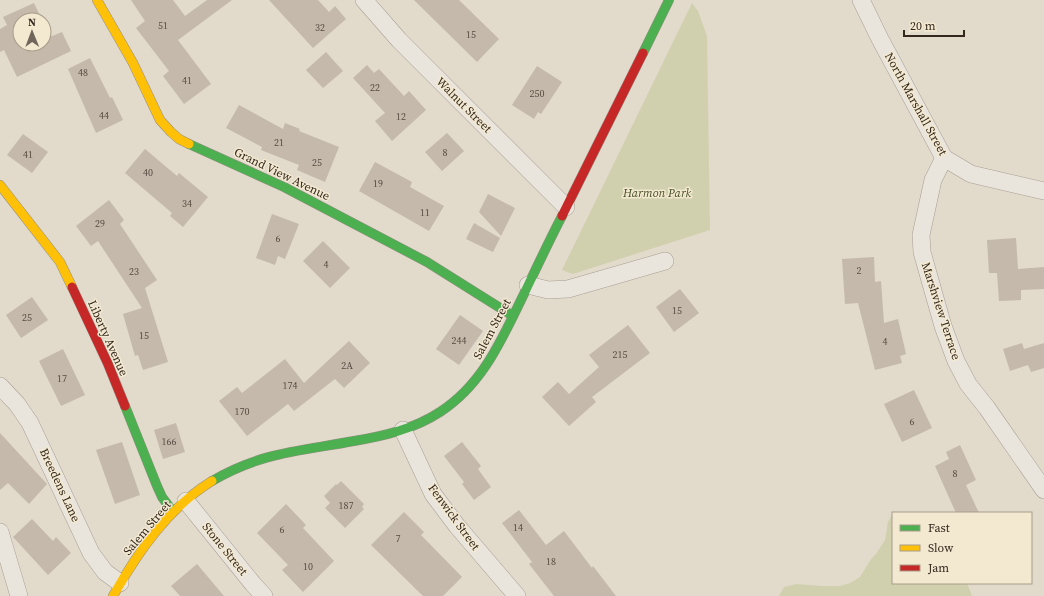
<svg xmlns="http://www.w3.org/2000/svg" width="1044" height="596" font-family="'Source Serif 4',serif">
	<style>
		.green { fill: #d1d0ae }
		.building { fill: #c5b9ac }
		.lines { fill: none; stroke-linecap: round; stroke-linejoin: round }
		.street-casing { stroke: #a79f95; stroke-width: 18 }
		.fast-casing { stroke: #968f85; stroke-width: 10 }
		.slow-casing { stroke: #968f85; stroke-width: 10 }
		.jam-casing { stroke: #968f85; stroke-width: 10 }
		.street { stroke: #eae5dc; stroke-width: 17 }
		.fast { stroke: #4caf50; stroke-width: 9 }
		.slow { stroke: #ffc107; stroke-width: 9 }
		.jam { stroke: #c62828; stroke-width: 9 }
		.labels { text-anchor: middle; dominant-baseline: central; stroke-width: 3; stroke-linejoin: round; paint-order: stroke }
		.number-label { font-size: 10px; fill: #584c42 }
		.street-label { font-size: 12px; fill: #34281e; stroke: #f3e9d1 }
		.park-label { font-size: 12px; font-style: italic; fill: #454f25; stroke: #f3e9d1 }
	</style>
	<rect width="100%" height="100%" fill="#e2dacb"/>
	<!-- green -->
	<g class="green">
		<path d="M692,3L698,11L707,36L710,230L573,274L562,270Z"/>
		<path d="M893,513V583H967L972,596H779L784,587L796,584L822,586H840L850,583L860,577L871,559L876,554L885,540L888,522Z"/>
	</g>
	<!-- building -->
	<g class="building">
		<path d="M131,0H173L185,16L207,0H232L178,40L211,84L184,104L163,76L169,71L136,28L145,21Z"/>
		<path d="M269,0H318L329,12L335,6L346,19L313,48Z"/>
		<path d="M414,0H459L499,39L477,62Z"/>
		<path d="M34,3L42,20H20V44H44V24L50,37L62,32L71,51L17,77L4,50L0,52V29L7,25L3,17Z"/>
		<path d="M326,52L343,71L323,88L306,70Z"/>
		<path d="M90,58L110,98L112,97L123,120L96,133L68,69Z"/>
		<path d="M367,65L374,73L379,69L404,96L409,91L426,110L392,141L375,121L385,113L353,78Z"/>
		<path d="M537,66L562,82L541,114L538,112L534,119L512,105Z"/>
		<path d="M239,105L283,129L285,123L300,129L299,131L339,147L325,182L297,170L299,165L261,150L262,147L226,128Z"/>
		<path d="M447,133L464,151L442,171L425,152Z"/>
		<path d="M23,134L48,152L32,173L7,155Z"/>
		<path d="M145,149L177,176L179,173L208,197L183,227L170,216L172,213L125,173Z"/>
		<path d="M375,162L412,182L410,187L444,206L429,231L359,191Z"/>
		<path d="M488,194L515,208L501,236L479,212Z"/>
		<path d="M109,200L124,220L120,224L157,280L145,288L168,362L143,370L138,355L135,356L123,314L142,308L98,241L91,246L76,226Z"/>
		<path d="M272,214L299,224L285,259L278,256L275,265L256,258Z"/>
		<path d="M474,223L500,238L493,252L466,239Z"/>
		<path d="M1016,238L1018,269L1044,267V289L1021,290V300L999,301L997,273H989L987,240Z"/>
		<path d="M323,241L350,268L330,288L303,261Z"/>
		<path d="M874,257L875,282L881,281L884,323L898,319L906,354L900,356L902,363L875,370L858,303L845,304L842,259Z"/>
		<path d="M680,289L699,313L674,332L656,307Z"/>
		<path d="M32,297L48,320L21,338L6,315Z"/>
		<path d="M460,315L483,331L459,365L436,349Z"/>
		<path d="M628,325L650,353L592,397L596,402L569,426L542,397L558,382L569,394L599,367L589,355Z"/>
		<path d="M349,341L370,363L344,388L335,379L294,411L288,404L247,436L219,401L237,387L242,393L285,359L304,383Z"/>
		<path d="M1022,343L1024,349L1044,343V368L1031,372L1028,365L1010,371L1003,349Z"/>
		<path d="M63,349L85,395L61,406L39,361Z"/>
		<path d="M914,390L932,428L902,442L884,404Z"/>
		<path d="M176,423L185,452L163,459L154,430Z"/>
		<path d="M0,433L47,484L29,504L8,483L0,490Z"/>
		<path d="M122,442L140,495L115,504L96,450Z"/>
		<path d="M462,442L481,466L478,469L491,487L474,500L462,484L464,482L444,456Z"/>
		<path d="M960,445L976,480L966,485L979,513H956L935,466L949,459L946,452Z"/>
		<path d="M341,481L364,504L362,507L364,509L345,528L325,508L330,503L324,496L336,484L337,485Z"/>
		<path d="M286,504L306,525L303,528L334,561L303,592L282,570L288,565L257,533Z"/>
		<path d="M519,510L546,545L564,531L592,568L593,566L616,596H554L529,564L532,562L502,523Z"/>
		<path d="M404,512L424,532L421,535L462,577L443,596H423L371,545Z"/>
		<path d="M32,519L53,541L56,537L71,553L48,575L13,537Z"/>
		<path d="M197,564L224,596H180L171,586Z"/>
	</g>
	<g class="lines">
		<defs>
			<g id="street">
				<path d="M364,0L399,40L566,207"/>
				<path d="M861,0L880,39L944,158L971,174L1044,191"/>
				<path d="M944,158L933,180L921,235L922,252L943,326L956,361L968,384L987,408L1044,490"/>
				<path d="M528,285L548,290L568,289L665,261"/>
				<path d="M0,386L17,404L30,423L91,553L105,572L120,583"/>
				<path d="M403,430L433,494L457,526L517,596"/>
				<path d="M186,501L253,584L264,596"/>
				<path d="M0,532L19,596"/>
			</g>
			<g id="fast">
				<path d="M643,53L669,0"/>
				<path d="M189,144L284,187L427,262L513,316"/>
				<path d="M125,406L157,486L162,497L173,512"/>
				<path d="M212,481C261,452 301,451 354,441C384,436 414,429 440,412C482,385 501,341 522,298C535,271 548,243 562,216"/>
			</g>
			<g id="slow">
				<path d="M97,0L133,63L160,120L171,132L179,139L189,144"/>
				<path d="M0,185L60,262L72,287"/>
				<path d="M113,596C138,552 168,508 212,481"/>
			</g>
			<g id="jam">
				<path d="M562,216L643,53"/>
				<path d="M72,287L108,364L125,406"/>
			</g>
		</defs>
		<!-- street casing -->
		<use href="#street" class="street-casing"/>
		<!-- fast casing -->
		<use href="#fast" class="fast-casing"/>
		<!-- slow casing -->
		<use href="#slow" class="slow-casing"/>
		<!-- jam casing -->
		<use href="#jam" class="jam-casing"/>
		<!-- street -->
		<use href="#street" class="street"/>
		<!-- fast -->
		<use href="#fast" class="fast"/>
		<!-- slow -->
		<use href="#slow" class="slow"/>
		<!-- jam -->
		<use href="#jam" class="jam"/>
	</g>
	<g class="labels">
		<!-- number labels -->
		<g class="number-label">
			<text x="163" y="25">51</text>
			<text x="320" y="27">32</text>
			<text x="471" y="34">15</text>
			<text x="83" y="72">48</text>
			<text x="187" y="80">41</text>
			<text x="375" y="87">22</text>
			<text x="537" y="93">250</text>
			<text x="104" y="115">44</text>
			<text x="401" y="116">12</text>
			<text x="279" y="142">21</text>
			<text x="445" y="152">8</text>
			<text x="28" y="154">41</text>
			<text x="317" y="162">25</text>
			<text x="148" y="172">40</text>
			<text x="378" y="183">19</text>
			<text x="187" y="203">34</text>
			<text x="425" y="212">11</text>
			<text x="100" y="223">29</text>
			<text x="278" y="238">6</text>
			<text x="326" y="264">4</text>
			<text x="859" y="270">2</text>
			<text x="134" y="271">23</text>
			<text x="677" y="310">15</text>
			<text x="27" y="317">25</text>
			<text x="144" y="335">15</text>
			<text x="459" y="340">244</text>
			<text x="885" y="341">4</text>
			<text x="620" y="354">215</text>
			<text x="347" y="365">2A</text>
			<text x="62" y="378">17</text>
			<text x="290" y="385">174</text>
			<text x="242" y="411">170</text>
			<text x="912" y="421">6</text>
			<text x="169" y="441">166</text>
			<text x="955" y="473">8</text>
			<text x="346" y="505">187</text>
			<text x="518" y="527">14</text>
			<text x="282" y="529">6</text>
			<text x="398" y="538">7</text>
			<text x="551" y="561">18</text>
			<text x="308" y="566">10</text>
		</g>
		<!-- street labels -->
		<g class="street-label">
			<text transform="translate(916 104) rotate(61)">North Marshall Street</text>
			<text transform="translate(464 105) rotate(45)">Walnut Street</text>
			<text transform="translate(282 174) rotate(26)">Grand View Avenue</text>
			<text transform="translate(941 311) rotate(72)">Marshview Terrace</text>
			<text transform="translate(492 329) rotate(-62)">Salem Street</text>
			<text transform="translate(108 338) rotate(66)">Liberty Avenue</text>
			<text transform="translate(60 485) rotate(65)">Breedens Lane</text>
			<text transform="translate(454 517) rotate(54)">Fenwick Street</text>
			<text transform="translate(147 528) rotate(-50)">Salem Street</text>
			<text transform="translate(225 549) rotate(51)">Stone Street</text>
		</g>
		<!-- park labels -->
		<g class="park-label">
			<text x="657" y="193">Harmon Park</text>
		</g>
	</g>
	<!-- legend -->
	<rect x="892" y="512" width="140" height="72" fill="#f3e9d1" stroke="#a79c89"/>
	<rect x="900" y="525" width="20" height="6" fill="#4caf50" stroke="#a79c89"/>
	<text x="928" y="532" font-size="12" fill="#34281e">Fast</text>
	<rect x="900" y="545" width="20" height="6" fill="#ffc107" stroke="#a79c89"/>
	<text x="928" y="552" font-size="12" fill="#34281e">Slow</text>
	<rect x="900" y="565" width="20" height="6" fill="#c62828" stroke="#a79c89"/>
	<text x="928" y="572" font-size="12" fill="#34281e">Jam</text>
	<!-- north arrow -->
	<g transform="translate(32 32) rotate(359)"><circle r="19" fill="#f3e9d1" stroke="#a79c89"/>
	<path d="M0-3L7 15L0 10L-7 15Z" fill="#71665b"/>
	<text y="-6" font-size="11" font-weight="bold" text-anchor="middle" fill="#34281e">N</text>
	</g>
	<!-- scale -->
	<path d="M904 30v6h60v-6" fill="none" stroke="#34281e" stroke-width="2"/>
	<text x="910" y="30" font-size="12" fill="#34281e" stroke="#f3e9d1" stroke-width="3" paint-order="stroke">20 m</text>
</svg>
